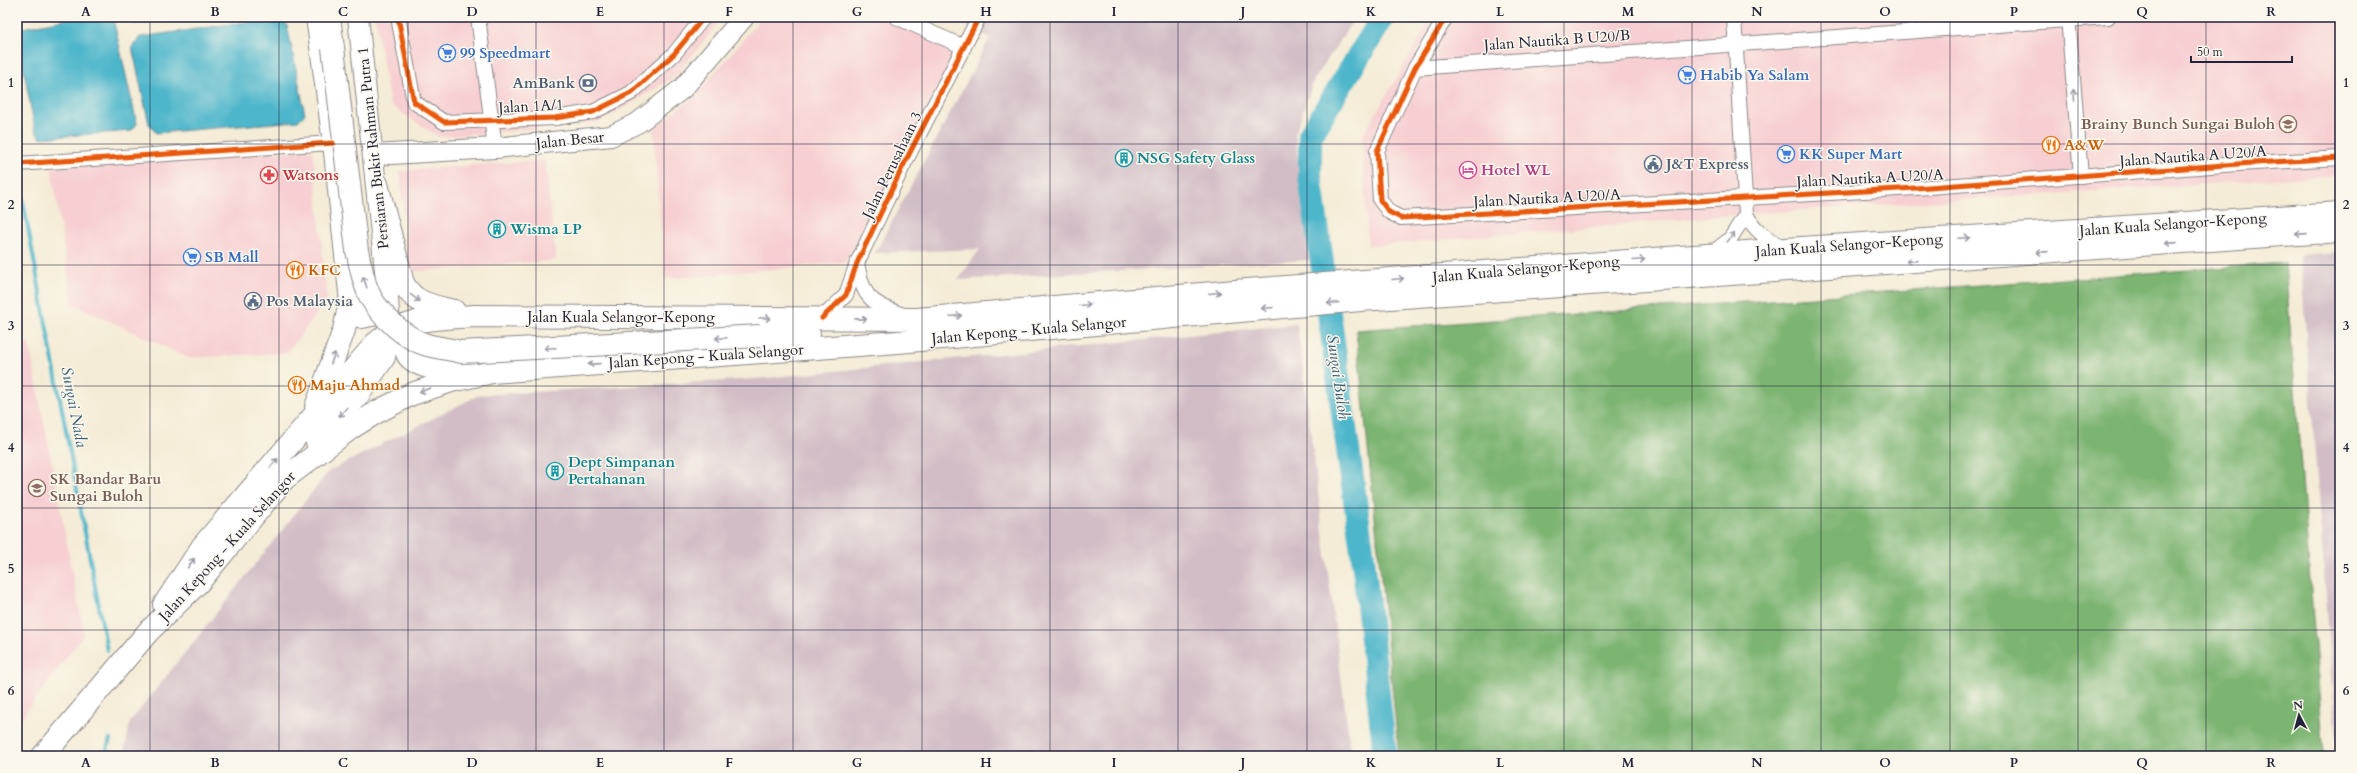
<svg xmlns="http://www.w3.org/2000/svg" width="2357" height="773" font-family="Cardo,serif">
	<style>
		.built { fill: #f7cfd2 }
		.industrial { fill: #d2bdc6 }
		.forest { fill: #7cb471; stroke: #4f6b56 }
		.water { fill: #4db6cb; stroke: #386c83 }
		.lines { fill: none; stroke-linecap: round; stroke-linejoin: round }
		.stream { stroke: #4db6cb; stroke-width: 4 }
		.river { stroke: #4db6cb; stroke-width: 24 }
		.street-casing { stroke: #8b8788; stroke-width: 16 }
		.secondary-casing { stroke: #8b8788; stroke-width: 22 }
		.highway-casing { stroke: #8b8788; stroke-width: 24 }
		.street { stroke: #fff; stroke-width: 14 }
		.secondary { stroke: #fff; stroke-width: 20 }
		.highway { stroke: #fff; stroke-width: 22 }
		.highway-bridge-casing { stroke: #8b8788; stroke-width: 24; stroke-linecap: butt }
		.highway-bridge { stroke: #fff; stroke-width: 22 }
		.cycleway-casing { stroke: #fbf7ec; stroke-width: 8 }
		.cycleway { stroke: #e8590c; stroke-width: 5 }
		.oneway { stroke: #9c9ca7 }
		.grid { fill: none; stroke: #22223b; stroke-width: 1; stroke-opacity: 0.55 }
		.labels { text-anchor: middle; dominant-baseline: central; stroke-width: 3; stroke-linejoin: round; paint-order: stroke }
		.street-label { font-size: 15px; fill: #22223b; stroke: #fbf7ec }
		.shop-label { font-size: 15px; font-weight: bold; fill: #366cbe; stroke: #fbf7ec; text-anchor: start }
		.service-label { font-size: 15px; font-weight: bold; fill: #4e5e75; stroke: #fbf7ec; text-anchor: start }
		.education-label { font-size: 15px; font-weight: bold; fill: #785e54; stroke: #fbf7ec; text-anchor: end }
		.food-label { font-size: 15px; font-weight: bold; fill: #c56008; stroke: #fbf7ec; text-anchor: start }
		.culture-label { font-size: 15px; font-weight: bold; fill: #0d838f; stroke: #fbf7ec; text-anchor: start }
		.hotel-label { font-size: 15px; font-weight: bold; fill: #b23c85; stroke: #fbf7ec; text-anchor: start }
		.health-label { font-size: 15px; font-weight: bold; fill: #be3a42; stroke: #fbf7ec; text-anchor: start }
		.water-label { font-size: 16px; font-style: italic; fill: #335d75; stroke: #fbf7ec }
		.neatline { fill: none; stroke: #22223b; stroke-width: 1.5 }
		.grid-label { font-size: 13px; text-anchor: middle; font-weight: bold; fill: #22223b }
	</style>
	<rect width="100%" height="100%" fill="#fbf7ec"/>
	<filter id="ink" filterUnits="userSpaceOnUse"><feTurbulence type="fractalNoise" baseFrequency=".025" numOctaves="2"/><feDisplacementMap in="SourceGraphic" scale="8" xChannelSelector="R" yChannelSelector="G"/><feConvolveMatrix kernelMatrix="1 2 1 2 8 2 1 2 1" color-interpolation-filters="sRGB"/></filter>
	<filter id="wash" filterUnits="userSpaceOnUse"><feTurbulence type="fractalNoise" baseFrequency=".012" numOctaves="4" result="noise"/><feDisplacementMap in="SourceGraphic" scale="16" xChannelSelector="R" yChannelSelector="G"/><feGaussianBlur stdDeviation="0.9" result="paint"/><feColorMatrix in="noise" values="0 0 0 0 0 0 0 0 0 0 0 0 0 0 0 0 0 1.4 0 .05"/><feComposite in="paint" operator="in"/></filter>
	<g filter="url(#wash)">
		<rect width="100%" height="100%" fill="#f4ecd6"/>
		<!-- built -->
		<g class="built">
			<path d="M375,17H723L676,76L598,123L439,137L390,105Z"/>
			<path d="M762,17H901L957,50L846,262L665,279L653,128L695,96Z"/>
			<path d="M1432,17H2340V175L1746,214L1368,246L1362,137Z"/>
			<path d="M313,150L327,300L287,353L189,358L73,304L51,167Z"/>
			<path d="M545,160L556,260L409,272L400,171Z"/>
			<path d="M17,339L29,343L84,634L17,724Z"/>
		</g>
		<!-- industrial -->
		<g class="industrial">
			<path d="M950,17H1355L1314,80L1295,134L1309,260L958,280L980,249L875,253L990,38Z"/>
			<path d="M2340,252V756H2338L2300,255Z"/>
			<path d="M1297,324L1351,756H124L130,722L329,471L479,395L756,379Z"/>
		</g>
		<!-- forest -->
		<path class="forest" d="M2285,263L2324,756H1399L1356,330Z"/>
		<!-- water -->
		<g class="water">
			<path d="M78,17L113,18L137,124L131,131L40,138L35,130L17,34L22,28Z"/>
			<path d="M128,17H182L134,24Z"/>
			<path d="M282,17L287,25L305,114L298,121L156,133L149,124L132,47L140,37Z"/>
		</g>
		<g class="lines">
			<!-- stream -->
			<g class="stream">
				<path d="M17,169L107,650"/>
				<path d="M105,756L110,739"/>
			</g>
			<!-- river -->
			<path class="river" d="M1383,17L1310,135V176L1362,550L1385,756"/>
		</g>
	</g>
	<g filter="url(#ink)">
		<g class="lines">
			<defs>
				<g id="street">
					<path d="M398,17L414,102L444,122L555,118L593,112L631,93L674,54L704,17"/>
					<path d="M478,17L495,148"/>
					<path d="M896,17L964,47"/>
					<path d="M1446,17L1415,68L1377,151L1380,200L1389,212L1401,218L1916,188L2238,164L2340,158"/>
					<path d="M1734,17L1746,214C1755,231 1766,239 1784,247"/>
					<path d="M2068,17L2081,176"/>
					<path d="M1415,68L2108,17"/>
					<path d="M17,164L333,143"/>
					<path d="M1712,253L1730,239L1746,214"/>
					<path d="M857,263C863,296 869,303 901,314"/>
					<path d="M822,318L846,295L857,263L903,166L979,17"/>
				</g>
				<g id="secondary">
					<path d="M316,17L333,143L350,302L355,314L362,318L376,315C384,304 385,293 386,280L358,17"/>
					<path d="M373,155L495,148L611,136L639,122L683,88L744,17"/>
				</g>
				<g id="highway">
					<path d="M329,17L333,48"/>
					<path d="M377,184L403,283C414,304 433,306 454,311"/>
					<path d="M418,323C381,366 437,371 469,371"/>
					<path d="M760,336L809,335"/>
					<path d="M316,407L344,330L350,302"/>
					<path d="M317,442L356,398L384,357L389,332L386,280"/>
					<path d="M164,605L202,547L376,343C406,317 436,319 474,316L917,319L1247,290L1786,249L2340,213"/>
					<path d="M43,756L148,632L199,582L284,479L351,428L377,412L412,394L451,381L492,372L898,342L1361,300L2340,231"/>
				</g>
			</defs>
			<!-- street casing -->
			<use href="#street" class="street-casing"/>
			<!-- secondary casing -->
			<use href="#secondary" class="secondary-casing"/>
			<!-- highway casing -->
			<use href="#highway" class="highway-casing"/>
			<!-- street -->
			<use href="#street" class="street"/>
			<!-- secondary -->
			<use href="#secondary" class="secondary"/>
			<!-- highway -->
			<use href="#highway" class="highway"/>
			<defs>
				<path id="highway-bridge" d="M333,48L357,251C361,266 363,284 371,298C382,317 406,339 427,345C438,348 450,349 461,352L760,336"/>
			</defs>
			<!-- highway-bridge casing -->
			<use href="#highway-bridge" class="highway-bridge-casing"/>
			<!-- highway-bridge -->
			<use href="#highway-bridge" class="highway-bridge"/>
			<defs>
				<g id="cycleway">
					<path d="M398,17L414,102L444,122L555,118L593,112L631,93L674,54L704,17"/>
					<path d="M1446,17L1415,68L1377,151L1380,200L1389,212L1401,218L1916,188L2238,164L2340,158"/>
					<path d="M17,164L333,143"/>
					<path d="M822,318L846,295L857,263L903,166L979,17"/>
				</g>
			</defs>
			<!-- cycleway casing -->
			<use href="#cycleway" class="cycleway-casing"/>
			<!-- cycleway -->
			<use href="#cycleway" class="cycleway"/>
		</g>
		<!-- one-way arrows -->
		<defs><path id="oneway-shaft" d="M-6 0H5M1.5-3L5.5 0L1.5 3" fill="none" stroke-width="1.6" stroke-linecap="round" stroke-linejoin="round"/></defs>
		<g class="oneway">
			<use href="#oneway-shaft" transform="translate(2074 95) rotate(-95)"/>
			<use href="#oneway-shaft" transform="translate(2301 234) rotate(176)"/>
			<use href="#oneway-shaft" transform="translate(1731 237) rotate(-53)"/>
			<use href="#oneway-shaft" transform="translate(1964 238) rotate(-3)"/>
			<use href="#oneway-shaft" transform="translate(2171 243) rotate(176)"/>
			<use href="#oneway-shaft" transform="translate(2042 252) rotate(176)"/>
			<use href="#oneway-shaft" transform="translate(1639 260) rotate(-5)"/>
			<use href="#oneway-shaft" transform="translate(1912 261) rotate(176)"/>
			<use href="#oneway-shaft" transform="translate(1398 279) rotate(-5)"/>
			<use href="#oneway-shaft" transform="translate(365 282) rotate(-108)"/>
			<use href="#oneway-shaft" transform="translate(1215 293) rotate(-5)"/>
			<use href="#oneway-shaft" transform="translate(415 298) rotate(36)"/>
			<use href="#oneway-shaft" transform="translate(1333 303) rotate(175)"/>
			<use href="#oneway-shaft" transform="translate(1085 305) rotate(-5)"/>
			<use href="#oneway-shaft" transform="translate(1267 308) rotate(175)"/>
			<use href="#oneway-shaft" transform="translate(956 316) rotate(-5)"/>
			<use href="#oneway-shaft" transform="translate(765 318)"/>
			<use href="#oneway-shaft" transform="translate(861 319) rotate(1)"/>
			<use href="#oneway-shaft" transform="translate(721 338) rotate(177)"/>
			<use href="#oneway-shaft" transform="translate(550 348) rotate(177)"/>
			<use href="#oneway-shaft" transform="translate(333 358) rotate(-70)"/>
			<use href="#oneway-shaft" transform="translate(594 364) rotate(176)"/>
			<use href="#oneway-shaft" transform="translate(425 390) rotate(161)"/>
			<use href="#oneway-shaft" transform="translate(343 412) rotate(131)"/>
			<use href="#oneway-shaft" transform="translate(274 463) rotate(-49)"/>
			<use href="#oneway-shaft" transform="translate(191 563) rotate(-54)"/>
		</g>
	</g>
	<!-- grid -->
	<path class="grid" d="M150,17V756M279,17V756M408,17V756M536,17V756M664,17V756M793,17V756M922,17V756M1050,17V756M1178,17V756M1307,17V756M1436,17V756M1564,17V756M1692,17V756M1821,17V756M1950,17V756M2078,17V756M2206,17V756M17,144H2340M17,265H2340M17,386H2340M17,508H2340M17,630H2340"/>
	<!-- icons -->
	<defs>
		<symbol id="supermarket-ring" viewBox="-11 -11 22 22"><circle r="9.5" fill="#fbf7ec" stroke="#3f7fe0" stroke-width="1.5"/><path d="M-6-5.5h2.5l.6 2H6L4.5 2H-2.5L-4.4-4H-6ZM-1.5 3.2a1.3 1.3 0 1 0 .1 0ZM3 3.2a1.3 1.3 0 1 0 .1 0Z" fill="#3f7fe0"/></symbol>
		<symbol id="bank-ring" viewBox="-11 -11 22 22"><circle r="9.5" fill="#fbf7ec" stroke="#5c6f8a" stroke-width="1.5"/><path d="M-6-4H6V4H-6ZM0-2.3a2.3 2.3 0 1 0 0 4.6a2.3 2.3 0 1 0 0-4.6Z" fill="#5c6f8a"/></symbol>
		<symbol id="school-ring" viewBox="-11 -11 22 22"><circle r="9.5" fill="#fbf7ec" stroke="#8d6e63" stroke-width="1.5"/><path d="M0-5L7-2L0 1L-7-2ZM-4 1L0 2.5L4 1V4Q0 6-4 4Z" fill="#8d6e63"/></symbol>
		<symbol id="restaurant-ring" viewBox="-11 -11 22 22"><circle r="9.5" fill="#fbf7ec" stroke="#e8710a" stroke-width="1.5"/><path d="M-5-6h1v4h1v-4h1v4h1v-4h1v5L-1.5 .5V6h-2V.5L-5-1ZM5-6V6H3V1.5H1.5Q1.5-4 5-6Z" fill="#e8710a"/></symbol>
		<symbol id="building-ring" viewBox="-11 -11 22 22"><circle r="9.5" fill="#fbf7ec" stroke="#0f9aa8" stroke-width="1.5"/><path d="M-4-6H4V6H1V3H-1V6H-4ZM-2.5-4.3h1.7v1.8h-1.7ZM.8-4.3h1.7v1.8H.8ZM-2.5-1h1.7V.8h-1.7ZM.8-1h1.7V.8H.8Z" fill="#0f9aa8"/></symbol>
		<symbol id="civic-ring" viewBox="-11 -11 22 22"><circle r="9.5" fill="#fbf7ec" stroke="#5c6f8a" stroke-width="1.5"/><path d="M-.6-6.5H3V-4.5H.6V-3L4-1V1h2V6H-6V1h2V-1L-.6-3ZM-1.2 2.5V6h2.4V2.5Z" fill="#5c6f8a"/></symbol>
		<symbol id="hotel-ring" viewBox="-11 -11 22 22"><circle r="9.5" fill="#fbf7ec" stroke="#d1479c" stroke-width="1.5"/><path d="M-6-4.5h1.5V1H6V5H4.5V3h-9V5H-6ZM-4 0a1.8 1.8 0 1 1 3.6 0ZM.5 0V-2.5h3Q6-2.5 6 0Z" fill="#d1479c"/></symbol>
		<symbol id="pharmacy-ring" viewBox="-11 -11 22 22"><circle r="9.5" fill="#fbf7ec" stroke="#e0444e" stroke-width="1.5"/><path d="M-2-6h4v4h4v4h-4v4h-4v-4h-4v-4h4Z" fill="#e0444e"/></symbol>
	</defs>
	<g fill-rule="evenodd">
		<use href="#supermarket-ring" x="437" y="43" width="20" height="20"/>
		<use href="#supermarket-ring" x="1677" y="65" width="20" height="20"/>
		<use href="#bank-ring" x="578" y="73" width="20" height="20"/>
		<use href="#school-ring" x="2278" y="114" width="20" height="20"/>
		<use href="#restaurant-ring" x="2041" y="135" width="20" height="20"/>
		<use href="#supermarket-ring" x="1776" y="144" width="20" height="20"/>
		<use href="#building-ring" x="1114" y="148" width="20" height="20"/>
		<use href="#civic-ring" x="1643" y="154" width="20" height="20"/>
		<use href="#hotel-ring" x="1458" y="160" width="20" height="20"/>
		<use href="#pharmacy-ring" x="259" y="165" width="20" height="20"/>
		<use href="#building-ring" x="487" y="219" width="20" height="20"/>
		<use href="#supermarket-ring" x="182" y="247" width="20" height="20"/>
		<use href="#restaurant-ring" x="285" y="260" width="20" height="20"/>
		<use href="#civic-ring" x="243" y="291" width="20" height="20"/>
		<use href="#restaurant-ring" x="287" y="375" width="20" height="20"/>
		<use href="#building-ring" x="545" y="461" width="20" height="20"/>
		<use href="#school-ring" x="27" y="478" width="20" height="20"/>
	</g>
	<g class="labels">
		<!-- street labels -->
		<g class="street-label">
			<text transform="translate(1557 40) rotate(-4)">Jalan Nautika B U20/B</text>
			<text transform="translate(531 106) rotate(-3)">Jalan 1A/1</text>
			<text transform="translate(570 140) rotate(-6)">Jalan Besar</text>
			<text transform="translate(373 148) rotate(-96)">Persiaran Bukit Rahman Putra 1</text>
			<text transform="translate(2193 156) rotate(-4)">Jalan Nautika A U20/A</text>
			<text transform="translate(892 165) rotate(-64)">Jalan Perusahaan 3</text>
			<text transform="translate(1870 178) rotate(-3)">Jalan Nautika A U20/A</text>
			<text transform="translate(1547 198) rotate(-3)">Jalan Nautika A U20/A</text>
			<text transform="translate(2173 224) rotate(-4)">Jalan Kuala Selangor-Kepong</text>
			<text transform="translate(1849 245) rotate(-4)">Jalan Kuala Selangor-Kepong</text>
			<text transform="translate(1526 269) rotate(-5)">Jalan Kuala Selangor-Kepong</text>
			<text x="621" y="317">Jalan Kuala Selangor-Kepong</text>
			<text transform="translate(1029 330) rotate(-5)">Jalan Kepong - Kuala Selangor</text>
			<text transform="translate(706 356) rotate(-4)">Jalan Kepong - Kuala Selangor</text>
			<text transform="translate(227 546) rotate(-48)">Jalan Kepong - Kuala Selangor</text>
		</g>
		<!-- shop labels -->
		<g class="shop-label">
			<text x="460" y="53">99 Speedmart</text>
			<text x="1700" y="75">Habib Ya Salam</text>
			<text x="1799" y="154">KK Super Mart</text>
			<text x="205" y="257">SB Mall</text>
		</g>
		<!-- service labels -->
		<g class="service-label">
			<text x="575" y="83" text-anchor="end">AmBank</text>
			<text x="1666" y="164">J&amp;T Express</text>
			<text x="266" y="301">Pos Malaysia</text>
		</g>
		<!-- education labels -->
		<g class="education-label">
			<text x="2275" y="124">Brainy Bunch Sungai Buloh</text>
			<text x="50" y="479" text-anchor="start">SK Bandar Baru<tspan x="50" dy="17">Sungai Buloh</tspan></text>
		</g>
		<!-- food labels -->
		<g class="food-label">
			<text x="2064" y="145">A&amp;W</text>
			<text x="308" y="270">KFC</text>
			<text x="310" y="385">Maju Ahmad</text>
		</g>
		<!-- culture labels -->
		<g class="culture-label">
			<text x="1137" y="158">NSG Safety Glass</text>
			<text x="510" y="229">Wisma LP</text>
			<text x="568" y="462">Dept Simpanan<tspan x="568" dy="17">Pertahanan</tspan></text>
		</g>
		<!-- hotel labels -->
		<g class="hotel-label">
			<text x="1481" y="170">Hotel WL</text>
		</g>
		<!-- health labels -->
		<g class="health-label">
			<text x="282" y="175">Watsons</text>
		</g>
		<!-- water labels -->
		<g class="water-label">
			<text transform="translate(1338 377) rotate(82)">Sungai Buloh</text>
			<text transform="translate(74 407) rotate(79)">Sungai Nada</text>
		</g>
	</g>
	<!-- margin -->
	<rect width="2357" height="773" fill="none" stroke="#fbf7ec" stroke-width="44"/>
	<!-- north arrow -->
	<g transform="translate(2299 715) rotate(354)" stroke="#fbf7ec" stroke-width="3" paint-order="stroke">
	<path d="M0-3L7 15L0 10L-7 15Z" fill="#22223b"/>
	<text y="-6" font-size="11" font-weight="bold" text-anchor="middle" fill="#22223b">N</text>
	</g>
	<!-- scale -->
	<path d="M2191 56v6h101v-6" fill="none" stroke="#22223b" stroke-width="2"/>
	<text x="2197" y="56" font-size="12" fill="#22223b" stroke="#fbf7ec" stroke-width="3" paint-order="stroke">50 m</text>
	<rect x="22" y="22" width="2313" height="729" class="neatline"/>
	<g class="grid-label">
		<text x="86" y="16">A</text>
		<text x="215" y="16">B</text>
		<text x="343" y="16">C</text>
		<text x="472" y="16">D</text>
		<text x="600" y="16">E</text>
		<text x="729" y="16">F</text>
		<text x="857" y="16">G</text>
		<text x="986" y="16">H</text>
		<text x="1114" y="16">I</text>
		<text x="1243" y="16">J</text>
		<text x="1371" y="16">K</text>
		<text x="1500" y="16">L</text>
		<text x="1628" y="16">M</text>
		<text x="1757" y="16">N</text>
		<text x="1885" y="16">O</text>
		<text x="2014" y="16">P</text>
		<text x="2142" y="16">Q</text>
		<text x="2271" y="16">R</text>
		<text x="11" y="87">1</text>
		<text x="2346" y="87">1</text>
		<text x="11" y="209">2</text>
		<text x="2346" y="209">2</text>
		<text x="11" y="330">3</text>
		<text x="2346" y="330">3</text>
		<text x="11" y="452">4</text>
		<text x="2346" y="452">4</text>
		<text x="11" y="573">5</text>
		<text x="2346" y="573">5</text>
		<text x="11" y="695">6</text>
		<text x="2346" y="695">6</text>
		<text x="86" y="767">A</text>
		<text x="215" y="767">B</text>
		<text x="343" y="767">C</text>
		<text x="472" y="767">D</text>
		<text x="600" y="767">E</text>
		<text x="729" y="767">F</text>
		<text x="857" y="767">G</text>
		<text x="986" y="767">H</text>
		<text x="1114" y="767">I</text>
		<text x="1243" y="767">J</text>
		<text x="1371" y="767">K</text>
		<text x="1500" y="767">L</text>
		<text x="1628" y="767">M</text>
		<text x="1757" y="767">N</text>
		<text x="1885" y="767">O</text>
		<text x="2014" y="767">P</text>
		<text x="2142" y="767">Q</text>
		<text x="2271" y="767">R</text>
	</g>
</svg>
